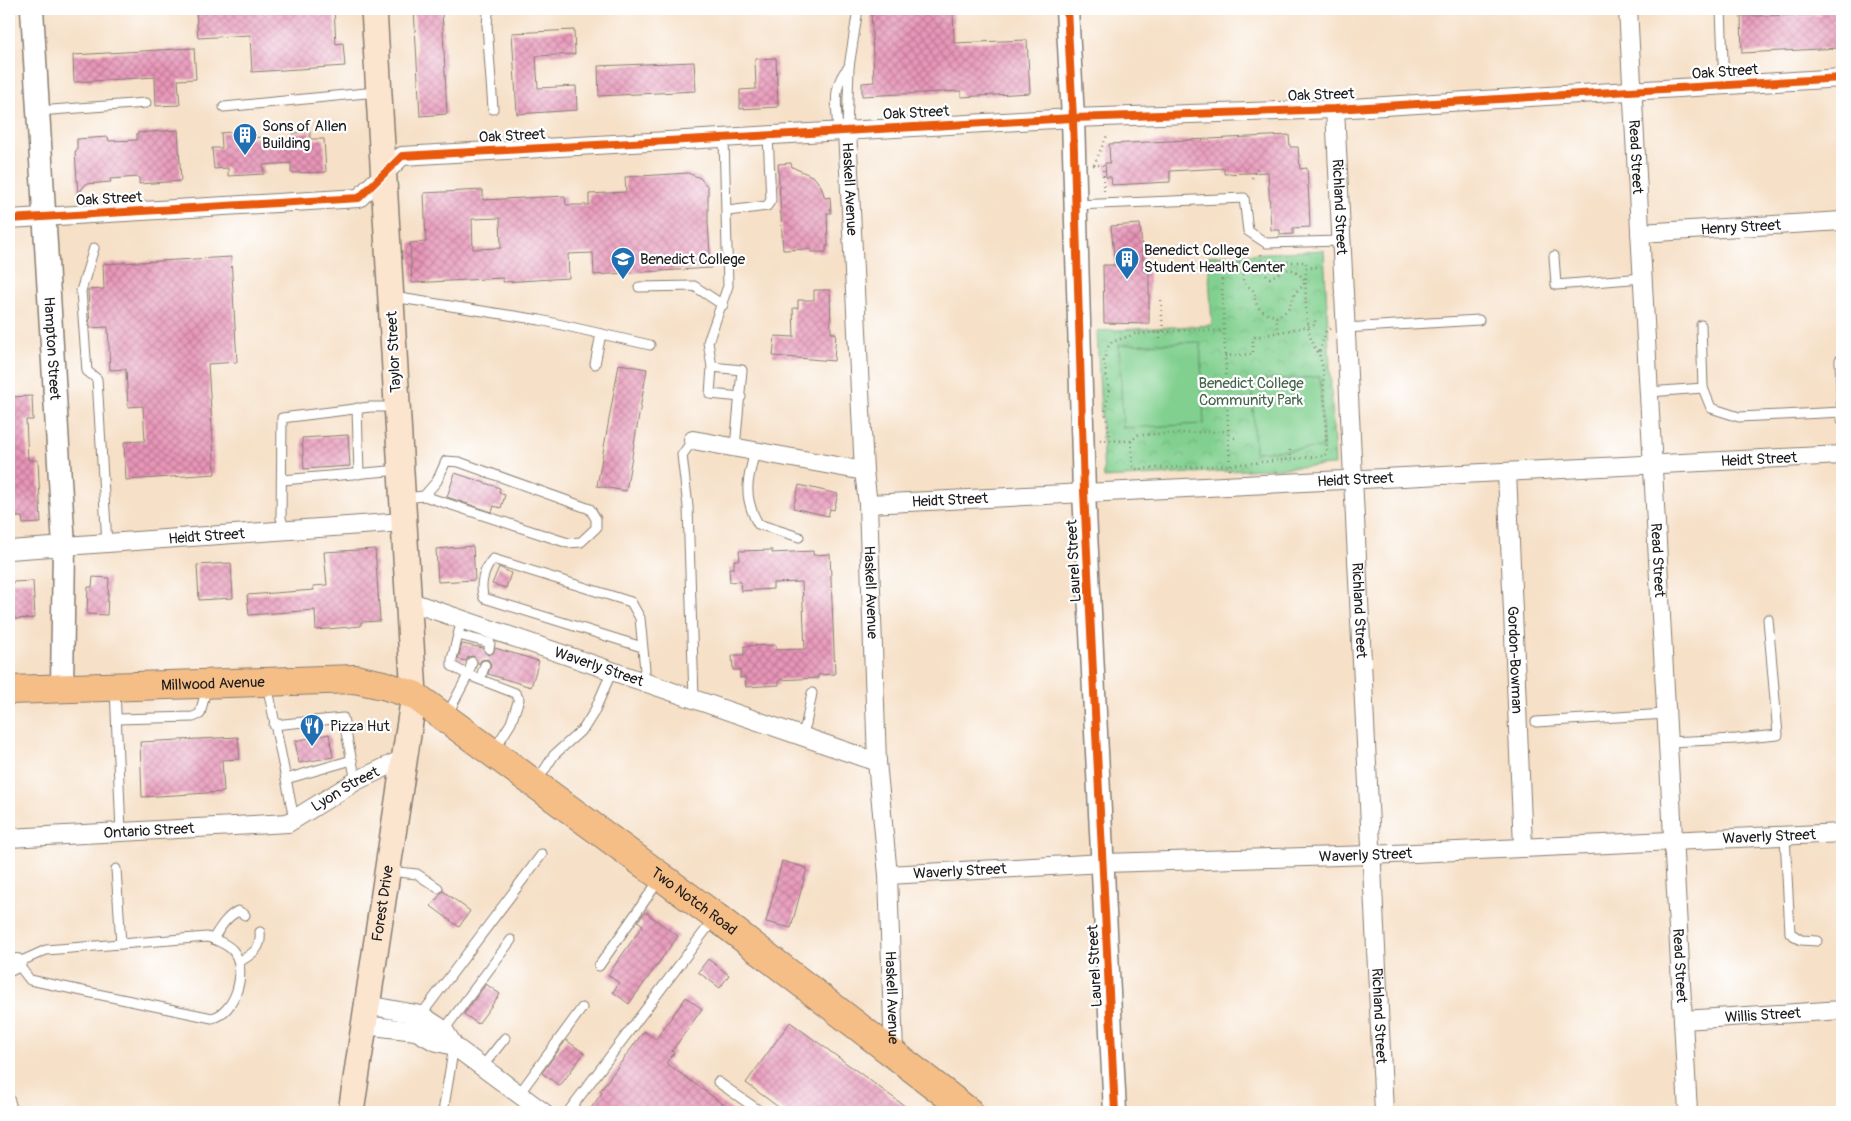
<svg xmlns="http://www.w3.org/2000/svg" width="1851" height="1121" font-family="Pangolin,sans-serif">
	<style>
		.park { fill: url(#park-crowns); stroke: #4e7656 }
		.garden { fill: #81d08f; stroke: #4e7656 }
		.building { fill: url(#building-cross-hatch); fill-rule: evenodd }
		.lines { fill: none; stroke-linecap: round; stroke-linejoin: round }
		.service-casing { stroke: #897e72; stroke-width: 11 }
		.minor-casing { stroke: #897e72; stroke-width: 20 }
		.tertiary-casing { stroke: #897e72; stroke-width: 25 }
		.secondary-casing { stroke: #897e72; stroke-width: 28 }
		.primary-casing { stroke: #897e72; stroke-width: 30 }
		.path { stroke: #897e72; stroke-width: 2.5; stroke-dasharray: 1 4; stroke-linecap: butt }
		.service { stroke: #fff; stroke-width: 9 }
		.minor { stroke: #fff; stroke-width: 18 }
		.tertiary { stroke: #fff; stroke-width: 22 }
		.secondary { stroke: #fbe5cf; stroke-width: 25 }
		.primary { stroke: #f6be87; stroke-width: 28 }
		.cycleway-casing { stroke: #fff; stroke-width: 11 }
		.cycleway { stroke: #e8590c; stroke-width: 8 }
		.labels { text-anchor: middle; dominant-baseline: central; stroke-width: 4.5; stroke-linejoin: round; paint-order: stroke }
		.street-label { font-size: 15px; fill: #1c1c1c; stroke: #fff }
		.poi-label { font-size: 15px; fill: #1c1c1c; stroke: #fff; text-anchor: start }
		.park-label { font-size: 15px; fill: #44644a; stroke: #fff }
	</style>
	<defs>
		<pattern id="park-crowns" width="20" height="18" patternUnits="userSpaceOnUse" patternTransform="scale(1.25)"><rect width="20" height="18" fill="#81d08f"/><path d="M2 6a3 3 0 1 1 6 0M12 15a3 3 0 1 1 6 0" fill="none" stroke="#6fb27b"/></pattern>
		<pattern id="building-cross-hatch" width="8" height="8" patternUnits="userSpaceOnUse" patternTransform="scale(1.25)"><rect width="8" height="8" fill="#e895b8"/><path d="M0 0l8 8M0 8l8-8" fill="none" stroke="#bb7995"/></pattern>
	</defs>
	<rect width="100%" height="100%" fill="#fff"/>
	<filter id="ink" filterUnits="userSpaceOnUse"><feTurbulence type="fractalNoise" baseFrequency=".02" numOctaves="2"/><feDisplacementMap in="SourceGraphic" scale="10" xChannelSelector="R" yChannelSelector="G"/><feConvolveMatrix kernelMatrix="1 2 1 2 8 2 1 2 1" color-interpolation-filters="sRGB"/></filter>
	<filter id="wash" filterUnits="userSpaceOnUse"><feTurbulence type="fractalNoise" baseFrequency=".0096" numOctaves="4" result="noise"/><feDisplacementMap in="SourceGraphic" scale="20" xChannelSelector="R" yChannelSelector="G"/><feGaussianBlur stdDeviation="1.12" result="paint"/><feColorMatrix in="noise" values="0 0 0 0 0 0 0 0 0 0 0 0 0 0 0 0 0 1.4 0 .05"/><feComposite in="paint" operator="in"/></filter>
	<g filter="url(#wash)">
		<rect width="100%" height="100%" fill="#f6e0c7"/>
		<!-- park -->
		<path class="park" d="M1324,250L1335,465L1104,478L1097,331L1212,325L1208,256Z"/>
		<!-- garden -->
		<g class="garden">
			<path d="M1200,342L1204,424L1123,428L1119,345Z"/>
			<path d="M1320,377L1323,448L1255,452L1252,380Z"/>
		</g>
		<g id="blocks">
			<!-- building -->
			<g class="building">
				<path d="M233,9H334L336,44L343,43L345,66L252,72L250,35L198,38L196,11Z"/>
				<path d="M414,9H442L447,114L420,116Z"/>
				<path d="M871,9H953L954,43L1027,40L1030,93L961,97V91L862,96V83L874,82Z"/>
				<path d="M1834,11V22H1837L1839,48L1742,53L1741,16L1821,15V12Z"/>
				<path d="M574,30L575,54L536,56L538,88L576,86L577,110L517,114L512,33Z"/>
				<path d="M194,48L196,79L178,80L180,105L156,106L155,77L74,82L73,55Z"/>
				<path d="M776,58L778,107L740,109V90L756,89L755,59Z"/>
				<path d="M694,62L696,91L599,96L598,66Z"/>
				<path d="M178,130L181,181L139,184V177L110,179L111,182L86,184L78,194L75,151H77V139L108,137L109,141L137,140V133Z"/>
				<path d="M239,131L240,139L264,137L265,146L287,144V141L293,140V133L310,132V139H324L326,172L291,173V163L263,165L264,174L228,176V168L214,169L212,148H222L221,133Z"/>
				<path d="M1289,135L1290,147H1298L1300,169L1307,168L1309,201L1310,227L1293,228V234L1280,235V230H1271L1268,172L1224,174V168L1170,171V182L1112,185L1111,177H1106L1105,163H1110L1109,144Z"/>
				<path d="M791,163L792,167L814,177L821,186L825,198L830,197L831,213H827L828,246H826V252H811V249L783,250L778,164Z"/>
				<path d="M688,173L700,178L708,187V223L711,268L594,275L593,253L568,254L569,278L503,282V278L412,283L410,243L426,242L424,193L483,190V200L565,196L566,205H589V194L626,192L625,177ZM500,218L501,248L473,249L472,219Z"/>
				<path d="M1140,224L1144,272H1149V324L1104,323L1103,265H1115L1111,226Z"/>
				<path d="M231,257L237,362L208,364L215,474L126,480L124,442L145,441L143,406L128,407L126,369L110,370L108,327L90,328L88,290L104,289L103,264Z"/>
				<path d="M814,290H830L831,333H836L834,361L773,356L775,336L794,337L793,308H798V300H814Z"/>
				<path d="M619,364L647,369L626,491L597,486Z"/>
				<path d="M32,396L33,420H26L28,460H38L41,523L23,524L22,517H12L9,483V397Z"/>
				<path d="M348,435L350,466L304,469L302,438Z"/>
				<path d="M455,473L500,488L499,493L505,495L501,508L494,506L492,512L447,497Z"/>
				<path d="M799,485L838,494L834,510L830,509L828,516L793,508Z"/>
				<path d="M473,546L475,580L438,582L436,549Z"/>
				<path d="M375,549L380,621L361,622V626L316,630L315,610L249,615L247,595L314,590L313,586L327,585L324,552Z"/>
				<path d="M772,550V553L813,551V555L830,554L835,674L818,675V678L779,680V685L746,687L745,677L740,678V670H733L732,655H744V646L776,645V650L805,649L802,582L773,583V589L741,591L740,581L730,582L729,568H734V560H740L739,551Z"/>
				<path d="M231,563L233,598L199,600L197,565Z"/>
				<path d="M499,567L511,573L506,588L492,584Z"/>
				<path d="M93,577L109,578L107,615L87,614L88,587H92Z"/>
				<path d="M33,581L35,618L14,619L12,582Z"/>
				<path d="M462,644L483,648L488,655L493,653L495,648L539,661L531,687L488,674L491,664L488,659L481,660L479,664L473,656L468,657L466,661L458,659Z"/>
				<path d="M329,734L333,757L299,763L295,741Z"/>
				<path d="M238,737L240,759L222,760L224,792L142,797L140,742Z"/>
				<path d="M782,861L807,868L791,928L766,922Z"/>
				<path d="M443,891L470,911L459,927L431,906Z"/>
				<path d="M645,912L678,936L629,1004L613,992L619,983L608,975L643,925L638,921Z"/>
				<path d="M708,959L729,975L720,988L698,972Z"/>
				<path d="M486,984L500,994L478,1024L464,1014Z"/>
				<path d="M686,997L702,1009L672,1051L674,1053L666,1063L734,1112H588L602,1093L600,1091L644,1031L656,1039Z"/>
				<path d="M790,1022L913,1112H785L746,1083Z"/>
				<path d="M566,1040L584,1053L560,1086L542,1073Z"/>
			</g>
		</g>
	</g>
	<g filter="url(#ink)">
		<use href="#blocks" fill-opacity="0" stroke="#897e72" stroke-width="1"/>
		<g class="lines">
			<defs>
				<g id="service">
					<path d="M491,9L488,13L487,25L493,109"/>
					<path d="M1721,9L1724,86"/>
					<path d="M224,107L376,92"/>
					<path d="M38,111L146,103"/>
					<path d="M847,131L849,67L858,9"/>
					<path d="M838,132C837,108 831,85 849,67"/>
					<path d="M1076,205L1244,198L1248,231L1266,243L1341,241"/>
					<path d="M728,211L767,206L771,200L768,135"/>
					<path d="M94,248L81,291L87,371L97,379L107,544"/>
					<path d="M1554,256L1556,285L1643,278"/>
					<path d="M639,287L694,286L723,305"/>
					<path d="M393,297L540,320L650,345"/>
					<path d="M1345,328L1479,320"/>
					<path d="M1842,360H1840L1842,420"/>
					<path d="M595,364L601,334"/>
					<path d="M712,367L708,342L728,286L724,138"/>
					<path d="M1703,388L1711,408L1739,417L1842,412"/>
					<path d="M1649,392L1703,388L1701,325"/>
					<path d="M357,408L359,474"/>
					<path d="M693,440L682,455L688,507L694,699"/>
					<path d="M735,448L742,370L712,367L710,394L741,397"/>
					<path d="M755,452C747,480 743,497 758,524L799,537"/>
					<path d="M282,480L400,470"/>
					<path d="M405,498L424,496L437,481L446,461L459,462L590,509L596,519V528L581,542L568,543L424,496"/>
					<path d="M285,531L281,518L282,418L370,407H397"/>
					<path d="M462,619L452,659V666L468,675L472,662"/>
					<path d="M458,635L490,643L489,649"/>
					<path d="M480,679L485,665"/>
					<path d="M641,681L645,670L640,618L631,602L493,559C484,569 479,585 484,598L642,647"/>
					<path d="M267,684L294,819"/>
					<path d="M115,688L121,832"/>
					<path d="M447,715L468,675L515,693L519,699L511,723L494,750"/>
					<path d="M117,719L193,717L200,714L207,686"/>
					<path d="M1536,722L1666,714"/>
					<path d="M274,725L343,718L356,781"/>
					<path d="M801,736L806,724L812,693"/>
					<path d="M1668,742L1736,739L1778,735L1768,619"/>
					<path d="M286,779L352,760"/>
					<path d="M536,783L554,755L584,728L594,712L612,671"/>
					<path d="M1785,836L1790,933L1801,940L1817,941"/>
					<path d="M116,869L121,944"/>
					<path d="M388,871L417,874L438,888"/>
					<path d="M207,937C215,939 229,945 234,952C248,972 235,1013 212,1018L30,980L17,963L46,950Z"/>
					<path d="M213,939C220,928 226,917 238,911L245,915"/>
					<path d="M239,962C252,954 262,949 260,932"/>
					<path d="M599,966L660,879"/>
					<path d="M421,1015L542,854"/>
					<path d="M444,1030L511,940"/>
					<path d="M482,1067L505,1038"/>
					<path d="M718,1082L761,1112"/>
					<path d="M519,1094L582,1008"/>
					<path d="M9,1098L13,1112"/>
					<path d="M443,1112L454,1046"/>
					<path d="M568,1112L714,919"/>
				</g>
				<g id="minor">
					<path id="s1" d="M1628,9L1688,1112"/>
					<path id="s2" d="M1335,109L1384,1112"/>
					<path id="s3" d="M847,131L864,471L868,504L877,762L888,875L894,1055"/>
					<path d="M9,219L359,198L402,156L1073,118L1335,109L1842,78"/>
					<path id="s4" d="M1640,233L1842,221"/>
					<path d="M693,440L864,471"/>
					<path id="s5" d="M1507,472L1523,846"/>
					<path id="s6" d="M868,504L1842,455"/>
					<path id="s7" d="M9,550L404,522"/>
					<path id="s8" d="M408,601L877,762"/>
					<path id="s9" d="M9,838L288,823L356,781L405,758"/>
					<path id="s10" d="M888,875L1104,863L1371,855L1842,833"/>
					<path d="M9,967L17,963"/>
					<path d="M367,1005L421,1015L444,1030L454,1046L543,1112"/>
					<path id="s11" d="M1683,1020L1842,1010"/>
					<path d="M364,1025L416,1031L434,1041L454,1046"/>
				</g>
				<g id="tertiary">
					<path id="s12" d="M32,9L64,547L62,687"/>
					<path d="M1067,9L1073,118L1084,492L1115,1112"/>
				</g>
				<g id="secondary">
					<path id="s13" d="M351,1112L414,695L374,9"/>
				</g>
				<g id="primary">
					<path id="s14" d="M9,690L355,679L383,685L414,695L716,917L969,1112"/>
				</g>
			</defs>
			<!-- service casing -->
			<use href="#service" class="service-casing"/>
			<!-- minor casing -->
			<use href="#minor" class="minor-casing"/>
			<!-- tertiary casing -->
			<use href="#tertiary" class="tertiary-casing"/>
			<!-- secondary casing -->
			<use href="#secondary" class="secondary-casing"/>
			<!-- primary casing -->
			<use href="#primary" class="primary-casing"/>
			<!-- path -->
			<g class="path">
				<path d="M1093,165H1103L1104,192"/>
				<path d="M1094,165L1108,133"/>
				<path d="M1252,178L1259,166"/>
				<path d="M1262,262H1306C1306,285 1302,336 1319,353"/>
				<path d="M1251,263L1243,270V282L1255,292C1253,306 1262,314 1276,316L1278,332"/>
				<path d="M1257,263L1263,267L1267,276L1270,278L1284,270L1291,269L1304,278V285C1301,288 1297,290 1295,293C1289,305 1291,312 1276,316"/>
				<path d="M1306,268L1317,267"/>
				<path d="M1161,300L1163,333"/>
				<path d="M1160,333V343"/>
				<path d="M1225,356L1253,354V341L1255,337L1315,325V317"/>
				<path d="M1229,438H1235"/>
				<path d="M1100,440L1131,441L1138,435L1228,431"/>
				<path d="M1111,440L1105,412L1109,391L1104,361L1108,347L1112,342L1135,334L1193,330L1223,331"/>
				<path d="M1131,441L1133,466L1135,469L1230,465L1325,456L1327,451L1323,369L1319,353L1326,331L1331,328"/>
				<path d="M1290,450V460"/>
				<path d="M1230,470L1221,263L1262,262L1261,253"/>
			</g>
			<!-- service -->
			<use href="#service" class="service"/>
			<!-- minor -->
			<use href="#minor" class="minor"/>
			<!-- tertiary -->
			<use href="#tertiary" class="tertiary"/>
			<!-- secondary -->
			<use href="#secondary" class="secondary"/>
			<!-- primary -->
			<use href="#primary" class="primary"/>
			<defs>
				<g id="cycleway">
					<path d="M1067,9L1073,118L1084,492L1115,1112"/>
					<path d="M9,219L359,198L402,156L1073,118L1335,109L1842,78"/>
				</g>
			</defs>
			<!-- cycleway casing -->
			<use href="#cycleway" class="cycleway-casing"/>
			<!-- cycleway -->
			<use href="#cycleway" class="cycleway"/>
		</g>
	</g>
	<!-- icons -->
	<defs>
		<symbol id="building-pin" viewBox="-11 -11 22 30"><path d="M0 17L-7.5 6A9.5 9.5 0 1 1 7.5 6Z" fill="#1f6fb2" stroke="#fff"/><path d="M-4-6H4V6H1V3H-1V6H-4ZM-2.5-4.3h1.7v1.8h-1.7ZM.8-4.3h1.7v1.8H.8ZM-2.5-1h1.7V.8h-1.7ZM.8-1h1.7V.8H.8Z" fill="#fff"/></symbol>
		<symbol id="university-pin" viewBox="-11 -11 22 30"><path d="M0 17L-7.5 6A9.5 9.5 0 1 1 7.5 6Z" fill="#1f6fb2" stroke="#fff"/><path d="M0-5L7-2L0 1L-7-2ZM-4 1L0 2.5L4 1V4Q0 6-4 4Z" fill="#fff"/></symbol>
		<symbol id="restaurant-pin" viewBox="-11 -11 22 30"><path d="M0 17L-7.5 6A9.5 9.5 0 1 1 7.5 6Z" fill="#1f6fb2" stroke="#fff"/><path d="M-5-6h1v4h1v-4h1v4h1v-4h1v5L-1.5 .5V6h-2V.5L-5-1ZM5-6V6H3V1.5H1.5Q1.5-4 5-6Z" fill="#fff"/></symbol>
	</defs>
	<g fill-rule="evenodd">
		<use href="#building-pin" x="231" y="121" width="28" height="38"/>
		<use href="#university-pin" x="609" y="245" width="28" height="38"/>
		<use href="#building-pin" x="1113" y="245" width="28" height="38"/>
		<use href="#restaurant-pin" x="298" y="712" width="28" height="38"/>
	</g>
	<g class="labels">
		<!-- street labels -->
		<g class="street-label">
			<text transform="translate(1725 72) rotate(-4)">Oak Street</text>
			<text transform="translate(1321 95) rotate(-2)">Oak Street</text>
			<text transform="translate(916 113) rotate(-3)">Oak Street</text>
			<text transform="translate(512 136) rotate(-3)">Oak Street</text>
			<text stroke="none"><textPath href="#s1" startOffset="148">Read Street</textPath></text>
			<text stroke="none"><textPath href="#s3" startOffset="58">Haskell Avenue</textPath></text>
			<text transform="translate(109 199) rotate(-3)">Oak Street</text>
			<text stroke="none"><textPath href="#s2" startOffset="98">Richland Street</textPath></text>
			<text stroke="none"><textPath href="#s4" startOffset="101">Henry Street</textPath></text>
			<text stroke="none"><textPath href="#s12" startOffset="340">Hampton Street</textPath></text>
			<text transform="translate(394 352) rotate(-93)">Taylor Street</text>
			<text stroke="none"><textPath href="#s6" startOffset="892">Heidt Street</textPath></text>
			<text stroke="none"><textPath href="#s6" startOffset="488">Heidt Street</textPath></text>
			<text stroke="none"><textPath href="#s6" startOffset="82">Heidt Street</textPath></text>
			<text stroke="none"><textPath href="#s7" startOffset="198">Heidt Street</textPath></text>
			<text transform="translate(1074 561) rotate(-93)">Laurel Street</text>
			<text stroke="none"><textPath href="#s1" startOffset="552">Read Street</textPath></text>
			<text stroke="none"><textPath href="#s3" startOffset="462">Haskell Avenue</textPath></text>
			<text stroke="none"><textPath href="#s2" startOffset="502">Richland Street</textPath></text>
			<text stroke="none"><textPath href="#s5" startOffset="188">Gordon-Bowman</textPath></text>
			<text stroke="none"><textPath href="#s8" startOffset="202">Waverly Street</textPath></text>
			<text stroke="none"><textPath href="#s14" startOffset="204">Millwood Avenue</textPath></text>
			<text stroke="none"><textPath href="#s9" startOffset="346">Lyon Street</textPath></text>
			<text stroke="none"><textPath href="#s9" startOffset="140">Ontario Street</textPath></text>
			<text stroke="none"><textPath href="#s10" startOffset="882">Waverly Street</textPath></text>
			<text stroke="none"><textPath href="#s10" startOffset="478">Waverly Street</textPath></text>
			<text stroke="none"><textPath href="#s10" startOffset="72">Waverly Street</textPath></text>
			<text stroke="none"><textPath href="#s14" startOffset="755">Two Notch Road</textPath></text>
			<text stroke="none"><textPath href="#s13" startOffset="211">Forest Drive</textPath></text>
			<text stroke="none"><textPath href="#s1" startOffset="958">Read Street</textPath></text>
			<text transform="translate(1095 966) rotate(-93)">Laurel Street</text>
			<text stroke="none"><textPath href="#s3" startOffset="868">Haskell Avenue</textPath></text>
			<text stroke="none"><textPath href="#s2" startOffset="908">Richland Street</textPath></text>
			<text stroke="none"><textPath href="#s11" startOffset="80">Willis Street</textPath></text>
		</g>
		<!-- poi labels -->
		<g class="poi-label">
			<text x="262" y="126">Sons of Allen<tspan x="262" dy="17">Building</tspan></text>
			<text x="1144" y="250">Benedict College<tspan x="1144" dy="17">Student Health Center</tspan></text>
			<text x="640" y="259">Benedict College</text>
			<text x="330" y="726">Pizza Hut</text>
		</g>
		<!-- park labels -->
		<g class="park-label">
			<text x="1251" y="383">Benedict College<tspan x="1251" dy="17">Community Park</tspan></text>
		</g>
	</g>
	<!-- margin -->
	<rect width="1851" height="1121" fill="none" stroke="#fff" stroke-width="30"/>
</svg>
